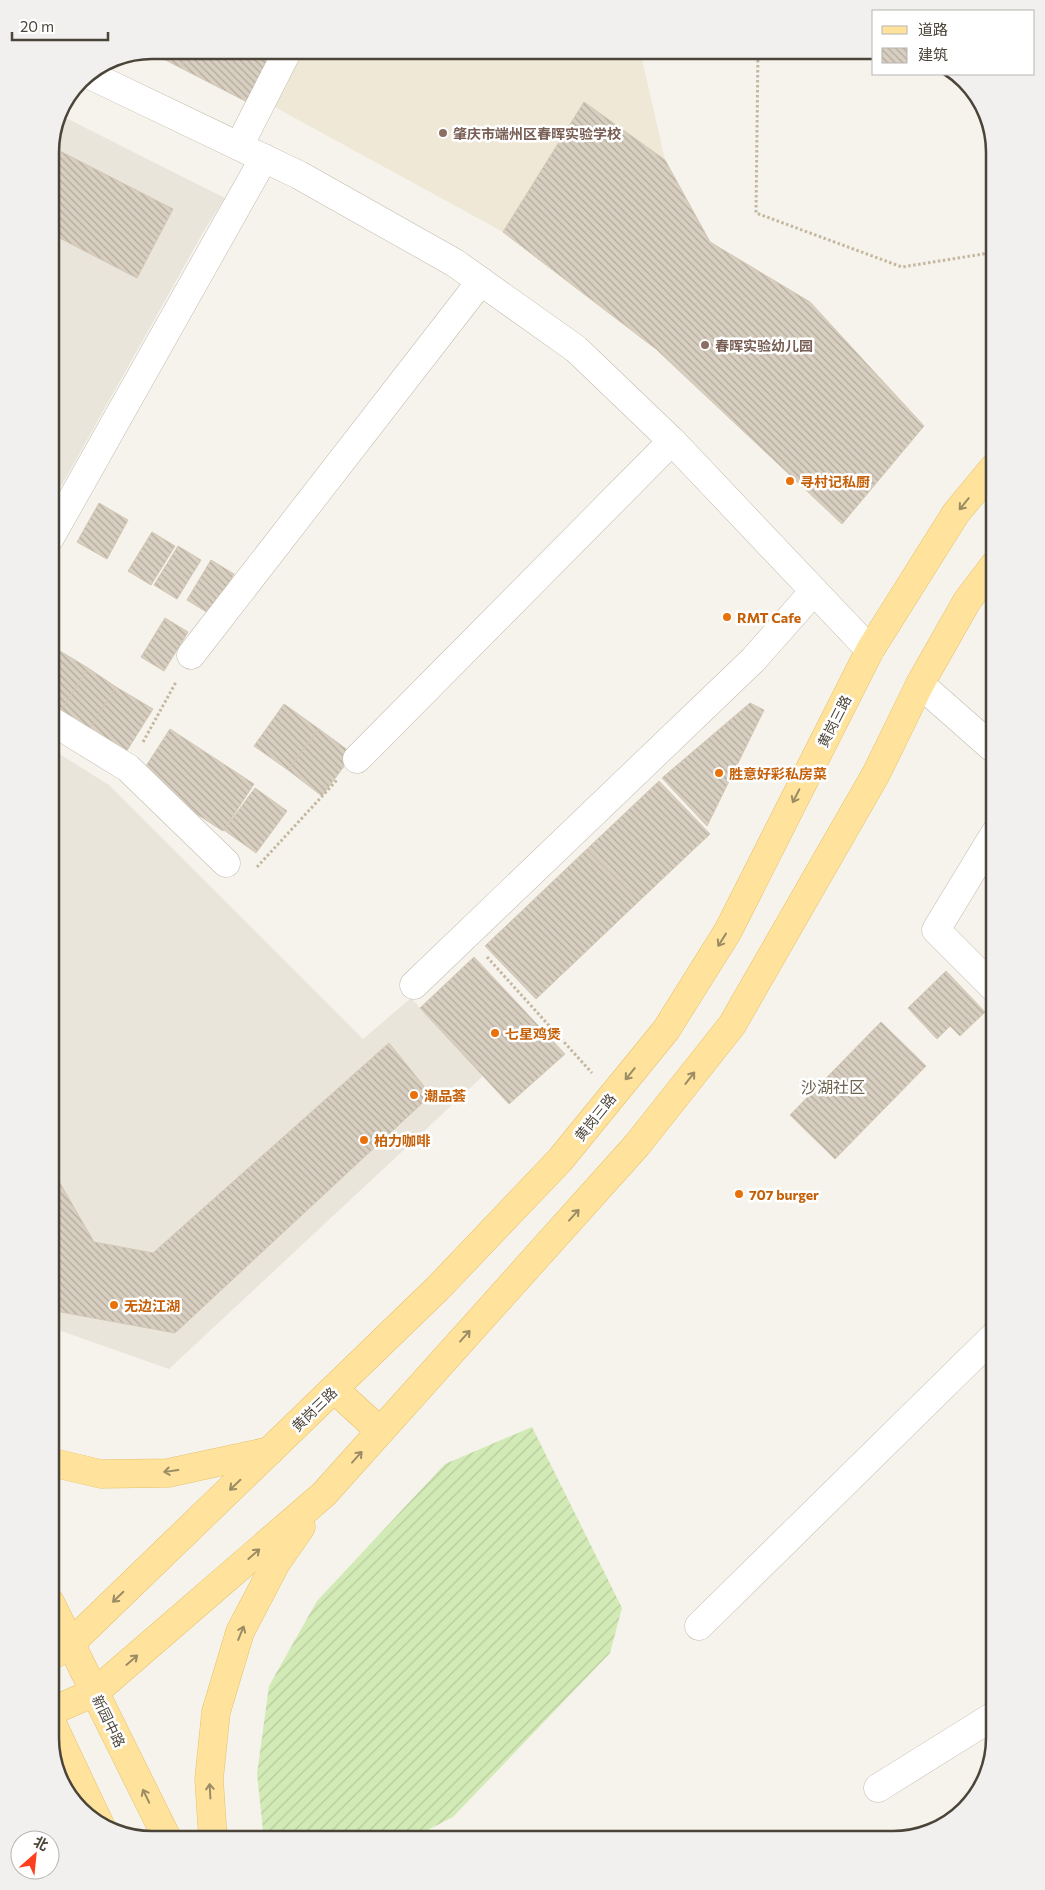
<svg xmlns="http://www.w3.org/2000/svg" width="1045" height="1890" font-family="Commissioner,'Noto Sans SC',sans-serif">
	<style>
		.residential { fill: #eae5da }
		.education { fill: #efe8d6 }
		.garden { fill: url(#garden-furrows) }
		.building { fill: url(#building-back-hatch); stroke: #d3c7b4 }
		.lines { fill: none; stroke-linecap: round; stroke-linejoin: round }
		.minor-casing { stroke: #c2bbae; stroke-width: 29 }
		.major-casing { stroke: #e6c16a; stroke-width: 29 }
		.path { stroke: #c4b79f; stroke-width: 3; stroke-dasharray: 2.5 2.5; stroke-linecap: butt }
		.minor { stroke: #fff; stroke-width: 28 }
		.major { stroke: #ffe39c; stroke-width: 28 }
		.oneway { stroke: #9c8c66 }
		.education-dot { fill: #8d6e63; stroke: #fff; stroke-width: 2 }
		.food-dot { fill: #e8710a; stroke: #fff; stroke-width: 2 }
		.labels { text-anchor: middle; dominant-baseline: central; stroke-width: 5; stroke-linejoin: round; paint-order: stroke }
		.education-label { font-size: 14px; font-weight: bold; fill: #785e54; stroke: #fff; text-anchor: start }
		.food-label { font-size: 14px; font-weight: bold; fill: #c56008; stroke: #fff; text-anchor: start }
		.street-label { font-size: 14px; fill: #4b4439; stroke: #fff }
		.quarter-label { font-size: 16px; fill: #6e6250; stroke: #fff }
		.rim { fill: none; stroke: #4b4439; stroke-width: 2.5 }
	</style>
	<defs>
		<pattern id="garden-furrows" width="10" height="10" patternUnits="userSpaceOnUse" patternTransform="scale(1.25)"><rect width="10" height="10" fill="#d2eab5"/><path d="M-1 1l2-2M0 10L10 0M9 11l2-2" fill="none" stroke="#b6ca9c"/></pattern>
		<pattern id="building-back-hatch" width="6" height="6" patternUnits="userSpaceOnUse" patternTransform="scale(1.25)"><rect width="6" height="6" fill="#d8cfc1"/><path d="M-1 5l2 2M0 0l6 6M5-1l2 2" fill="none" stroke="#b1aa9e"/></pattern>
	</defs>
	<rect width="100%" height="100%" fill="#f6f3ec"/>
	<!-- residential -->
	<g class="residential">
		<path d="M58,114L225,198L205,229L50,506V145Z"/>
		<path d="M50,748L109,785L363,1039L411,998L483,1076L169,1369L50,1327Z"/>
	</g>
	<!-- education -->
	<path class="education" d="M297,50H640L665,160L584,103L503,232L271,105Z"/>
	<!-- garden -->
	<path class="garden" d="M532,1427L622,1608L610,1653L453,1817L408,1840H267L263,1830L257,1774L269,1686L317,1601L445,1464Z"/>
	<!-- building -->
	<g class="building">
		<path d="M152,50H190L181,68L150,52Z"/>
		<path d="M190,50H273L255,106L181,68Z"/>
		<path d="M584,102L665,160L710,242L810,302L924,426L842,524L656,349L503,232Z"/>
		<path d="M50,146L173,209L137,278L50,233Z"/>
		<path d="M99,503L128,520L107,559L77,542Z"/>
		<path d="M152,532L175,546L151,585L128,571Z"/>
		<path d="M178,546L201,560L177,599L154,585Z"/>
		<path d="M211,560L234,574L210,614L187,600Z"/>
		<path d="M165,618L188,632L164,671L141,657Z"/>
		<path d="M50,645L88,668L61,711L50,704Z"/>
		<path d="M88,668L116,687L90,728L61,711Z"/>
		<path d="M116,687L153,709L126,752L90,728Z"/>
		<path d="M750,703L764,710L707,826L662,778Z"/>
		<path d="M284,704L319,729L288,770L254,746Z"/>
		<path d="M170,729L254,784L223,831L139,777Z"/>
		<path d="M319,729L353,754L322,796L288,770Z"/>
		<path d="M659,781L710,834L638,902L587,849Z"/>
		<path d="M255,788L287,811L256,853L224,830Z"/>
		<path d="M587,849L638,902L536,999L485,946Z"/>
		<path d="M474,957L565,1054L509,1104L420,1008Z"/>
		<path d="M946,971L985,1012L960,1036L950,1026L937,1039L908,1008Z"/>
		<path d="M881,1022L926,1066L835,1159L790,1115Z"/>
		<path d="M389,1043L431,1095L175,1333L50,1310V1166L94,1242L153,1253Z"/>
	</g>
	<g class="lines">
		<defs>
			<g id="minor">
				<path d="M88,74L299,175L455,263L576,349L672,441L870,650"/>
				<path d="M239,146L288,50"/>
				<path d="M50,538L264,158"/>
				<path d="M191,655L481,281"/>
				<path d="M920,684L995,750"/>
				<path d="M50,720L128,768L226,863"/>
				<path d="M357,759L672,441"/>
				<path d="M414,985L753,660L814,591"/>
				<path d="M995,989L936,930L995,833"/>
				<path d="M699,1626L995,1335"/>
				<path d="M878,1788L995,1715"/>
			</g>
			<g id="major">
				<path d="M334,1389L380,1431"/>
				<path d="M50,1462L101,1474L168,1473L270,1451"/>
				<path d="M50,1602L168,1840"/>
				<path d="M50,1657L71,1643L438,1288L560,1160L666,1030L728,931L870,650L956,513L995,466"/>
				<path d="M50,1712L95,1692L324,1494L637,1145L732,1025L876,774L920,684L967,601L995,564"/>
				<path d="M50,1719L100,1825"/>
				<path d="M213,1840L209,1779L216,1712L240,1632L276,1563L301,1527"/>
			</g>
		</defs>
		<!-- minor casing -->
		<use href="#minor" class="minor-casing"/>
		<!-- major casing -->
		<use href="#major" class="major-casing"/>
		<!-- path -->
		<g class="path">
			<path d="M758,50L756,213L902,267L983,254L995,250"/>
			<path d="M143,742L176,682"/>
			<path d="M257,867L337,780"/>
			<path d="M487,957L592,1073"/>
		</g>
		<!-- minor -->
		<use href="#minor" class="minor"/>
		<!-- major -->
		<use href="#major" class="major"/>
	</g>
	<!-- one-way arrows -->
	<defs><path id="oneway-shaft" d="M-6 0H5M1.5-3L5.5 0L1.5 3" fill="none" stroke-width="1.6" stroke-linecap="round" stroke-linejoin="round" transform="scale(1.25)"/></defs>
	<g class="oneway">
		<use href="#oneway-shaft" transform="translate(964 504) rotate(129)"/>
		<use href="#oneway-shaft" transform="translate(796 796) rotate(117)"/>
		<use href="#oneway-shaft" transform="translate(722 940) rotate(122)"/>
		<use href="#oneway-shaft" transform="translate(630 1074) rotate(129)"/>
		<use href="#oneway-shaft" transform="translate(690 1078) rotate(-52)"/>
		<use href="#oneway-shaft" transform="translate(574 1215) rotate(-48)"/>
		<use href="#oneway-shaft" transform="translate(465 1336) rotate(-48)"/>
		<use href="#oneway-shaft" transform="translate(357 1457) rotate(-48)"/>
		<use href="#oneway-shaft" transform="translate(171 1471) rotate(172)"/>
		<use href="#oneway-shaft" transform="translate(235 1485) rotate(136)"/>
		<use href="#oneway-shaft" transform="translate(254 1554) rotate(-41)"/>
		<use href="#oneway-shaft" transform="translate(118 1597) rotate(136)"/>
		<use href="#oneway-shaft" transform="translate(241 1633) rotate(-68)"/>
		<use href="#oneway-shaft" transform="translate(132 1660) rotate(-41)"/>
		<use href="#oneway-shaft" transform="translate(210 1791) rotate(-93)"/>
		<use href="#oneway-shaft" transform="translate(146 1796) rotate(-116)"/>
	</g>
	<!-- markers -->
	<g class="education-dot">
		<circle cx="443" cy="133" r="5"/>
		<circle cx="705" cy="345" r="5"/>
	</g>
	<g class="food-dot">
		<circle cx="790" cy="481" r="5"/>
		<circle cx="727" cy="617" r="5"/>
		<circle cx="719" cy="773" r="5"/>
		<circle cx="495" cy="1033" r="5"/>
		<circle cx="414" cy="1095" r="5"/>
		<circle cx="364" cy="1140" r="5"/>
		<circle cx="739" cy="1194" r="5"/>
		<circle cx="114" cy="1305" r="5"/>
	</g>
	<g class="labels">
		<!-- education labels -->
		<g class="education-label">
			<text x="453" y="133">肇庆市端州区春晖实验学校</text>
			<text x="715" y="345">春晖实验幼儿园</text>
		</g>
		<!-- food labels -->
		<g class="food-label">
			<text x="800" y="481">寻村记私厨</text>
			<text x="737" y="617">RMT Cafe</text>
			<text x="729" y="773">胜意好彩私房菜</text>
			<text x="505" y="1033">七星鸡煲</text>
			<text x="424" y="1095">潮品荟</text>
			<text x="374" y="1140">柏力咖啡</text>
			<text x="749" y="1194">707 burger</text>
			<text x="124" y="1305">无边江湖</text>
		</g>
		<!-- street labels -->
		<g class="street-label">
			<text transform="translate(834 721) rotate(-63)">黄岗三路</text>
			<text transform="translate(595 1117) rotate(-51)">黄岗三路</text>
			<text transform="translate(314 1409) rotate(-44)">黄岗三路</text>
			<text transform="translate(109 1721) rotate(64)">新园中路</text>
		</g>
		<!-- quarter labels -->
		<g class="quarter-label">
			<text x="833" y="1086">沙湖社区</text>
		</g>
	</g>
	<!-- crop -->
	<path d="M0 0H1045V1890H0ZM152 59H893A93 93 0 0 1 986 152V1738A93 93 0 0 1 893 1831H152A93 93 0 0 1 59 1738V152A93 93 0 0 1 152 59Z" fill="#f1f0ef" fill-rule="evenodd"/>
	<path class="rim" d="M152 59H893A93 93 0 0 1 986 152V1738A93 93 0 0 1 893 1831H152A93 93 0 0 1 59 1738V152A93 93 0 0 1 152 59Z"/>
	<!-- legend -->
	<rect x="872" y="10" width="162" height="65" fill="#ffffff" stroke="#b7b4b0"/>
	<rect x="882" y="26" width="25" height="8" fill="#ffe39c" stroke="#b7b4b0"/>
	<text x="918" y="35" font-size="15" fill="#4b4439">道路</text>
	<rect x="882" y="48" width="25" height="15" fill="url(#building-back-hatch)" stroke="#b7b4b0"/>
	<text x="918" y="60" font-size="15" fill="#4b4439">建筑</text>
	<!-- north arrow -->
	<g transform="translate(35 1855) rotate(27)"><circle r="24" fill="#ffffff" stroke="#b7b4b0"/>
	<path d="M0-4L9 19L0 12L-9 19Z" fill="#fc3f1d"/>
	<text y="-8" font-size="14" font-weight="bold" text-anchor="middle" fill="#4b4439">北</text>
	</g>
	<!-- scale -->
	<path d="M12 32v8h96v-8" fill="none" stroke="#4b4439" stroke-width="2.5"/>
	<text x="20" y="32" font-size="15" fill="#4b4439" stroke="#ffffff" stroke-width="4" paint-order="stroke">20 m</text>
</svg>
